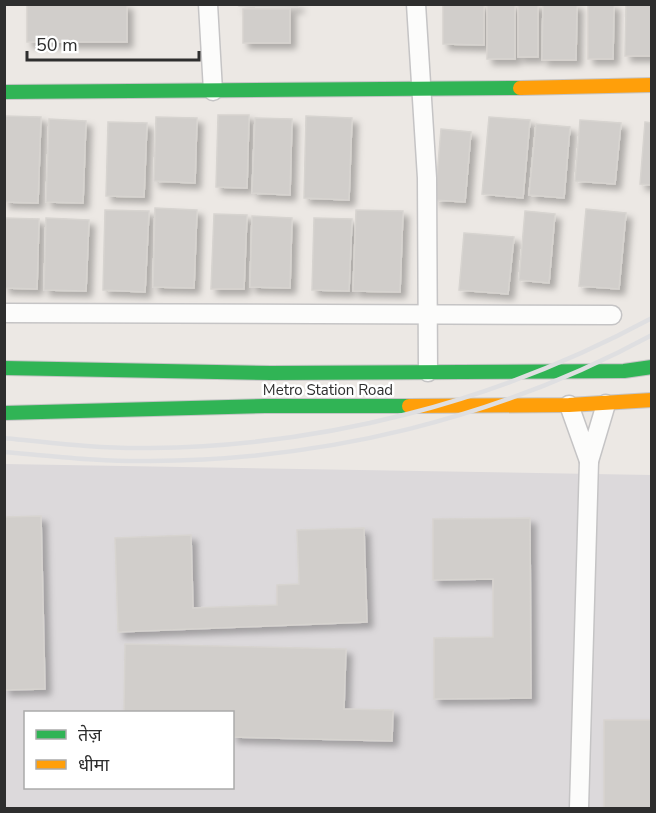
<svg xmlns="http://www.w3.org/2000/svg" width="656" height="813" font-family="'Nunito Sans','Noto Sans Devanagari',sans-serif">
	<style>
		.industrial { fill: #dcd9db; fill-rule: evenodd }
		.building { fill: #d1cecb; stroke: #d7d4d0; stroke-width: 1.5; filter: url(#shadow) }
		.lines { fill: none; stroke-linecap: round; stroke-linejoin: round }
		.street-casing { stroke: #c5c4c5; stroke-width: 21 }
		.fast-casing { stroke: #c5c4c5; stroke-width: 16 }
		.slow-casing { stroke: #c5c4c5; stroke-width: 16 }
		.street { stroke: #fcfcfb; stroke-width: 18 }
		.fast { stroke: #30b455; stroke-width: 14 }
		.slow { stroke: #ff9f0a; stroke-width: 14 }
		.rail { stroke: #dfdfe1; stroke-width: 4.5 }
		.labels { text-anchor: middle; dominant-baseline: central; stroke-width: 5; stroke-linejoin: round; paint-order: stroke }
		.street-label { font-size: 15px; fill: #2e2e2e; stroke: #fff }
	</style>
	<defs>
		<filter id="shadow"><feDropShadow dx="5.5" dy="5.5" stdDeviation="3" flood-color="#0004"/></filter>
	</defs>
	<rect width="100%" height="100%" fill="#ece8e4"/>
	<!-- industrial -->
	<path class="industrial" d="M5,464L651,475V808H5ZM26,712H232V788H26Z"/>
	<!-- building -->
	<g class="building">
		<rect x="27" y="4" width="100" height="38"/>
		<path d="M239,4H298V7L239,6Z"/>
		<path d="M443,4H484V45L443,44Z"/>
		<rect x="487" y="4" width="28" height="55"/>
		<rect x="518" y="4" width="20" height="53"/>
		<path d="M543,4H577L576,60H542Z"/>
		<path d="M588,4H614L613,59H588Z"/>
		<path d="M626,4H652V56H625Z"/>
		<rect x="243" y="9" width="47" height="34"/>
		<path d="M218,115H249L247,188L216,187Z"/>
		<path d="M4,116L41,117L38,203L4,202Z"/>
		<path d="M306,116L352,118L349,200L304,198Z"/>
		<path d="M156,117L197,118L195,183L154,181Z"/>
		<path d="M489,117L530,120L523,198L482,194Z"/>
		<path d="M255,118L292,119L290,195L252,193Z"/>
		<path d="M49,119L86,121L83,203L46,202Z"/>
		<path d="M580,120L621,123L615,184L575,181Z"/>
		<path d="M108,122L147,123L144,197L106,196Z"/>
		<path d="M645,122L652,123V185L640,184Z"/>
		<path d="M536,124L570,127L564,198L529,195Z"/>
		<path d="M441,129L471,132L465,202L435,200Z"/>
		<path d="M155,208L197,210L194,288L153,287Z"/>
		<path d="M586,209L626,213L619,289L579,286Z"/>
		<path d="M105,210L149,211L145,292L103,290Z"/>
		<path d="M356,210L403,211L400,292L353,291Z"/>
		<path d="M525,211L555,214L549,283L519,280Z"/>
		<path d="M214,214L247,215L244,289H211Z"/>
		<path d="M252,216L292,218L290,288L250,287Z"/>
		<path d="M4,218L39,219L37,289L4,288Z"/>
		<path d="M46,218L89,220L86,291L44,290Z"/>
		<path d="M314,218L352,219L349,291L312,290Z"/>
		<path d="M464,233L514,237L508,294L459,290Z"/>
		<path d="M41,516L45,689L4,690V517Z"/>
		<path d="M530,518L531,698L434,699V638L493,637V579L433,580V519Z"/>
		<path d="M364,528L367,622L118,632L115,538L191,535L193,608L277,605V585L299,584L297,530Z"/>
		<path d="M125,644L346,649L344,709L393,710L392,741L232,737V712H124Z"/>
		<rect x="604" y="720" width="48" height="88"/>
	</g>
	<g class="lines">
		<defs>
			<g id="street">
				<path d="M208,4L213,91"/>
				<path d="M416,4L427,178L428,372"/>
				<path d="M4,313L612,315"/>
				<path d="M569,405L589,461L606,404"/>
				<path d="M579,808L589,461"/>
			</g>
			<g id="fast">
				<path d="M4,92L520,88"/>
				<path d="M4,368L271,373L624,371L652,367"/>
				<path d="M4,413L265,406H409"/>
			</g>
			<g id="slow">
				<path d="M520,88L652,85"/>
				<path d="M409,406L569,405L652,400"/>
			</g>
		</defs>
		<!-- street casing -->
		<use href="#street" class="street-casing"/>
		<!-- fast casing -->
		<use href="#fast" class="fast-casing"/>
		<!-- slow casing -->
		<use href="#slow" class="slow-casing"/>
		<!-- street -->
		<use href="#street" class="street"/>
		<!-- fast -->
		<use href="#fast" class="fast"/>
		<!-- slow -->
		<use href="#slow" class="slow"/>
		<!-- rail -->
		<g class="rail">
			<path d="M4,438C53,443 101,449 150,448C326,446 496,402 652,318"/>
			<path d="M4,452C53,456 101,462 150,461C325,460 497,419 652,335"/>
		</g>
	</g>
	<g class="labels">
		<!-- street labels -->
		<g class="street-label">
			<text x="328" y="390">Metro Station Road</text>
		</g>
	</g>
	<!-- border -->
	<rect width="656" height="813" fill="none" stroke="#2e2e2e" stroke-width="12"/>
	<!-- legend -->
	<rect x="24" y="711" width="210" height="78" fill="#ffffff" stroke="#ababab" stroke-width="1.5"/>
	<rect x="36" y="730" width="30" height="9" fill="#30b455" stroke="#ababab" stroke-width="1.5"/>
	<text x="78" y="741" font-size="18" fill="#2e2e2e">तेज़</text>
	<rect x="36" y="760" width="30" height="9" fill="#ff9f0a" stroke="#ababab" stroke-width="1.5"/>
	<text x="78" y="771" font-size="18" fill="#2e2e2e">धीमा</text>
	<!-- scale -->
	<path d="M27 51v9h172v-9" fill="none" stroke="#2e2e2e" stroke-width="3"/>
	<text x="36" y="51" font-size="18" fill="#2e2e2e" stroke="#ffffff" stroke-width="4.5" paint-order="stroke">50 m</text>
</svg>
